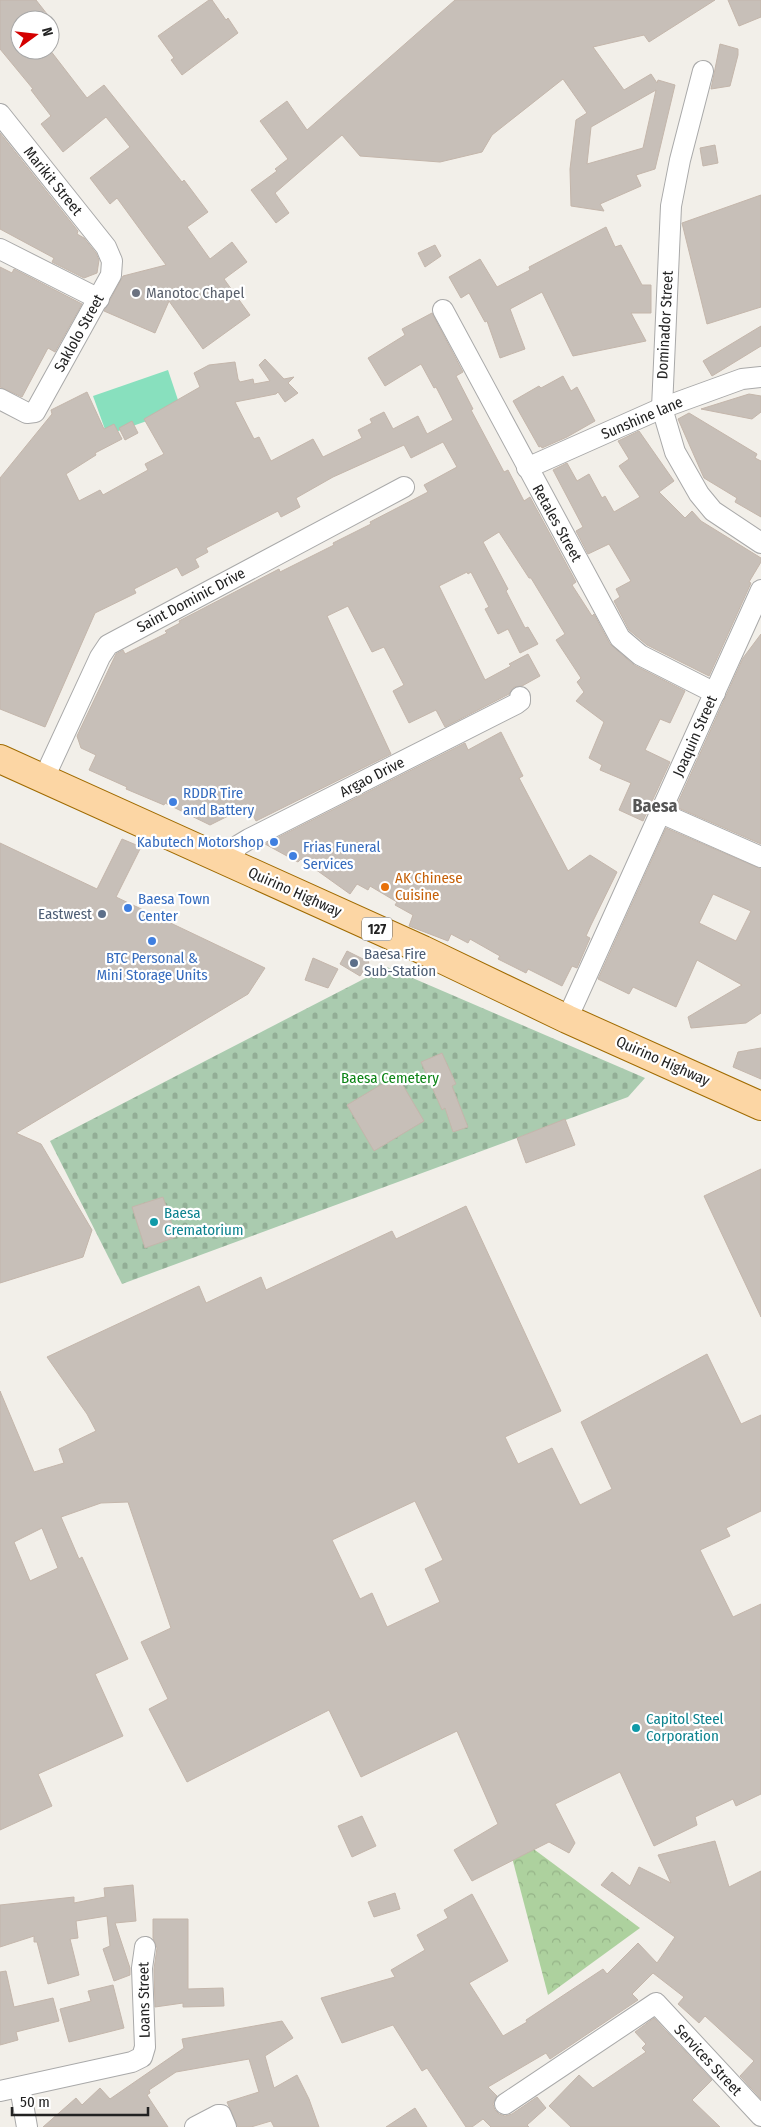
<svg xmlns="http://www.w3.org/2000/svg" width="761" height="2127" font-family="'Fira Sans Condensed',sans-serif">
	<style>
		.forest { fill: url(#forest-crowns) }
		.cemetery { fill: url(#cemetery-stones) }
		.pitch { fill: #88e0be }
		.building { fill: #c7bfb8; stroke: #c4b6ab; fill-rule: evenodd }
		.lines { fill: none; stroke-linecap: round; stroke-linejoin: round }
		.street-casing { stroke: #a9a9a9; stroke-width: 22 }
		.primary-casing { stroke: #a06b00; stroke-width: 30 }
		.street { stroke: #fff; stroke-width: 20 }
		.primary { stroke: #fcd6a4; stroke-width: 28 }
		.worship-dot { fill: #6b7280; stroke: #fff; stroke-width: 2 }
		.shop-dot { fill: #3f7fe0; stroke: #fff; stroke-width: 2 }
		.food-dot { fill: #e8710a; stroke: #fff; stroke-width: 2 }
		.service-dot { fill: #5c6f8a; stroke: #fff; stroke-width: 2 }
		.culture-dot { fill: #0f9aa8; stroke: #fff; stroke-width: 2 }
		.labels { text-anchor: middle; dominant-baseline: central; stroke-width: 4.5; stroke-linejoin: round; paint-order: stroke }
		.shield { fill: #fff; stroke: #646464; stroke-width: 1 }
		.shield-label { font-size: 14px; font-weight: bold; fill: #222 }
		.street-label { font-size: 15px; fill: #222; stroke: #fff }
		.worship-label { font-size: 15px; fill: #5b616d; stroke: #fff; text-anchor: start }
		.shop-label { font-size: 15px; fill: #366cbe; stroke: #fff; text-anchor: start }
		.food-label { font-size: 15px; fill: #c56008; stroke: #fff; text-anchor: start }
		.service-label { font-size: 15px; fill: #4e5e75; stroke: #fff; text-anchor: end }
		.park-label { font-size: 15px; fill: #0c8416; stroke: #fff }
		.culture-label { font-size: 15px; fill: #0d838f; stroke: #fff; text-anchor: start }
		.quarter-label { font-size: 18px; font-weight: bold; fill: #555; stroke: #fff }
	</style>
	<defs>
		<pattern id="forest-crowns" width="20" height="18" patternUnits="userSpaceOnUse" patternTransform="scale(1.25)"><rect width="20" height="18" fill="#add19e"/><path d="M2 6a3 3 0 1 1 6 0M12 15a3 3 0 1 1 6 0" fill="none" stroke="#95b388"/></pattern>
		<pattern id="cemetery-stones" width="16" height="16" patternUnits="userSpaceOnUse" patternTransform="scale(1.25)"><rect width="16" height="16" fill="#aacbaf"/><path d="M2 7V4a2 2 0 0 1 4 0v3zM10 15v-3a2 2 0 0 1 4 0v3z" fill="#92ae96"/></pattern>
	</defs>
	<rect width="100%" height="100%" fill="#f2efe9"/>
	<!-- forest -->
	<path class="forest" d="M504,1827L640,1928L548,1995Z"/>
	<!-- cemetery -->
	<path class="cemetery" d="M387,967L645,1078L628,1097L122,1284L50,1141Z"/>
	<!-- pitch -->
	<path class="pitch" d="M168,370L181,409L107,435L93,396Z"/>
	<!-- building -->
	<g class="building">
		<path d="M0,0H36L47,14L39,20H20V50H50L87,98L104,85L182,182L184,180L208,212L187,227L210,259L232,242L247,262L224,279L250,315L203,349L169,301L155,333L104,311L123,276L166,265L117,198L110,204L90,178L130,147L106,117L63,152L41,124L51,116L31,90L33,89L0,49Z"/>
		<path d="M209,0H212L226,20L228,18L238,33L182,75L171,60L174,58L158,36Z"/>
		<path d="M455,0H715L649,42L644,35L593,47L624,90L651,74L657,83L658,80L675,85L655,169L636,175L641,186L600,204L604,211L571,206L570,169L576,120L587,113L563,79L492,135L482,152L440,162L360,156L342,135L275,193L289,213L276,223L251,190L277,171L275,169L288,159L260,121L287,101L307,130ZM656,90L643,148L587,164L591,127Z"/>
		<path d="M728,0H761V17L739,26Z"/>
		<path d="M720,44L738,49V55L730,86L711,89Z"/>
		<path d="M0,133L78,231L77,234L84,238L96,253L99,260L97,273L84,278L52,262L54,258L0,229Z"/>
		<path d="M715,145L718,163L703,166L700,148Z"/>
		<path d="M761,195V307L707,324L682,223Z"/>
		<path d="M606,227L615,247L621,245L642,285H651V313H631L646,341L573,356L542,292L510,309L525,349L500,358L487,321L485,322L469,293L461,298L449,277L480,259L497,287L530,270L529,267Z"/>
		<path d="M435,245L441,256L425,267L418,253Z"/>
		<path d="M0,267L12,273L14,269L82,304L55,352L48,348L22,397L0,387Z"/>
		<path d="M432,313L463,372L456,376L473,409L471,410L504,472L508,470L524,501L530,497L576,582L572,585L592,616L594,614L610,644L634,665L685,691L670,723L660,719L645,750L670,762L643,821L619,810L631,783L600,770L602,765L589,758L604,722L576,701L584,692L577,682L581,678L556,640L565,634L531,578H529L499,532L483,542L508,589L506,591L525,628L528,627L538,644L520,653L508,629L498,634L485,609L489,607L471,572L468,574L467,572L439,586L485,680L511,666L509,664L528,654L540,676L522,686L514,687L509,694L445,727L436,710L409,723L393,691L404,685L384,647L372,652L348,606L327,616L391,754L256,821L248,806L210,825L165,803L164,805L126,789L127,787L89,770L96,755L81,748L77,736L116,654L123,650L125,654L167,633L165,631L180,623L179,621L279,569L280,572L334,545L333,543L371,524L370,522L428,492L424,485L457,467L443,442L411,458L404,445L333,477L296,498L300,507L281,517L278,511L206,548L208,552L195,559L199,567L182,576L177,567L134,589L136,593L95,613L45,727L0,709V478L52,414L51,410L87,392L104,429L114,424L122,439L95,453L96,455L66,474L79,501L100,490L103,495L148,470L145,464L164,454L144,419L200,387L194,373L209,365L235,362L238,379L240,382L253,379L254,384L270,381L259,365L265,359L284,379L294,377L288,383L298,393L285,402L278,392L276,394L235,402L254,439L259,437L271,461L313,439L323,457L362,438L358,430L372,423L370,419L384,412L393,429L418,416L427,434L453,420L436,387L434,388L421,364L385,386L368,358L405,335L402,329Z"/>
		<path d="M761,326V346L712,376L703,361Z"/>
		<path d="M563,376L571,391L577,387L595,421L567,437L542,448L541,446L539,447L513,401L539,386L541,388Z"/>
		<path d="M749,394L761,396V412L752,419L701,409Z"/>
		<path d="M689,413L757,454L755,458L761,461V517L735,502L737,498L704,478L678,419Z"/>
		<path d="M132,421L138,433L125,440L119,428Z"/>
		<path d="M639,431L674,481L659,492L685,518L692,511L701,521L761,558V562L749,582L751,583L709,676L647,645L629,630L614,601L620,597L616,589L631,581L609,544L588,554L576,531L583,527L553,470L567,463L577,481L589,474L602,498L605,496L614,512L640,497L619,466L629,459L618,441Z"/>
		<path d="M761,634V844L676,807L743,658Z"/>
		<path d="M501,732L523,776L519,778L568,871L590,855L617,872L591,925L586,936L590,938L577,968L572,966L562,986L528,969L526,973L498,959L500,956L470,939L468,943L451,934L448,941L409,926L413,915L395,905L397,902L370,886L368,890L357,884L350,894L301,859L298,862L265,844L465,743L468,750Z"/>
		<path d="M666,828L761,869V1013L746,1023L691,1028L688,1017L742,985L697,960L676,1007L633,987L629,994L598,979ZM713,894L751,911L736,941L699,923Z"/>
		<path d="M122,839L141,847L116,897L265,968L248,994L16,1133L41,1144L92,1230L83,1257L0,1283V843L97,889Z"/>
		<path d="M347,951L369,962L360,976L340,964Z"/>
		<path d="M313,958L338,969L328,988L305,980Z"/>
		<path d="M761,1048V1079L733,1067L738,1052Z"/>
		<path d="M442,1053L456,1084L452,1086L468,1127L453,1132L445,1108L442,1110L421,1062Z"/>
		<path d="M397,1075L424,1121L374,1151L347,1105Z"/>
		<path d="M565,1119L575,1145L526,1163L517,1138Z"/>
		<path d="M761,1169V1317L704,1196Z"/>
		<path d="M163,1197L176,1237L145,1248L132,1207Z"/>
		<path d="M466,1206L561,1411L505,1437L518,1464L552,1448L580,1505L612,1489L581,1422L707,1354L741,1424L761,1415V1511L726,1528L730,1536L700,1550L733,1617L761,1604V1794L736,1806L733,1799L695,1817L697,1825L654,1846L620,1772L555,1804L575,1843L569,1853L549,1842L472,1881L454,1850L498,1824L457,1731L361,1777L329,1710L187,1782L149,1709L168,1699L141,1642L171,1628L128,1502L101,1503L61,1517L79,1559L82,1557L128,1659L95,1674L123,1736L38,1774L52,1806L0,1830V1391L34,1472L64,1463L59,1449L96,1431L87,1414L47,1357L199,1286L206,1303L261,1277L266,1290L392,1231L396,1239ZM415,1501L443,1560L425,1569L440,1602L387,1627L372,1593L360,1599L332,1540ZM42,1528L58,1568L30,1581L14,1542Z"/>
		<path d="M362,1816L376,1846L352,1857L338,1826Z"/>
		<path d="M715,1841L729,1887L761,1871V2099L740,2076L754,2061L705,2016L699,2023L678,2004L684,1997L653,1973L632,1994L638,2000L550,2059L546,2053L488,2087L497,2096L493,2104L495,2110L499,2114L505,2116L512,2114L537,2097L546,2108L527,2125L529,2127H491L483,2119L472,2127H466L427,2068L422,2071L393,2025L342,2043L321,1998L395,1977L391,1970L425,1950L417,1935L448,1918L444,1910L472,1894L508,1961L469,1983L503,2036L527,2022L526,2020L603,1969L607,1974L638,1943L657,1963L675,1937L601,1885L612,1872L630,1886L639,1867L671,1883L658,1855Z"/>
		<path d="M133,1885L136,1921L115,1923L130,1968V1975L114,1981L103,1949L110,1946L107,1916L76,1921L78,1938L70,1939L79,1975L48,1984L37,1942H34V1936L0,1947V1905L74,1897V1903L105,1897L104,1888Z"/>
		<path d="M395,1893L400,1909L374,1917L368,1902Z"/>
		<path d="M153,1919H188V1989L223,1988L224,2006L183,2007V2003L155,2007L154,1969L157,1948L153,1938Z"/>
		<path d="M6,1971L14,2007L53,1998L59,2021L16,2032L18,2040L0,2045V1972Z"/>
		<path d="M113,1985L124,2028L69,2042L60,2009L91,2001L88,1991Z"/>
		<path d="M654,2018L712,2080L692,2100L720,2127H571L549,2106L579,2075L593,2088L646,2052L642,2048L646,2044L635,2032Z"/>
		<path d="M282,2021L293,2038L265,2056L274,2088L297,2075L309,2099L319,2127H274L271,2121L251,2127H238L227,2102L259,2092L249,2059L176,2072L149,2090L150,2093L147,2095L168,2127H43L76,2098L82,2105L100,2088L110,2099L184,2048L182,2039Z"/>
		<path d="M415,2108L427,2127H386Z"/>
	</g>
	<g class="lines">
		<defs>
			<g id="street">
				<path d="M703,71L680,160L671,206L662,408L675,452L699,494L713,511L761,543"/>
				<path d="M0,114L106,247L112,261L111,275L35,412L27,413L0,399"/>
				<path d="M0,249L99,299"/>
				<path d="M443,310L620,638L640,655L715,693"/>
				<path d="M527,468L662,408L742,379L761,377"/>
				<path d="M44,778L100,657L108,645L404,487"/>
				<path d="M661,813L761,857"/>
				<path d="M227,861L239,845L249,839L516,704L520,701V697"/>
				<path d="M567,1019L761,590"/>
				<path d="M20,2087L27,2127"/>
				<path d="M0,2091L132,2062L142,2057L145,2047L142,1968L145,1947"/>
				<path d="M505,2104L656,2003L761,2116"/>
				<path d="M195,2127L218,2115H221L226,2127"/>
			</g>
			<path id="primary" d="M0,759L423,950L567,1019L761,1106"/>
		</defs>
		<!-- street casing -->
		<use href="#street" class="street-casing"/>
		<!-- primary casing -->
		<use href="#primary" class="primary-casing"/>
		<!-- street -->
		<use href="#street" class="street"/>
		<!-- primary -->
		<use href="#primary" class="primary"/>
	</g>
	<!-- markers -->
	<circle class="worship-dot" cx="136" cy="293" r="5"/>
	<g class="shop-dot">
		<circle cx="173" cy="802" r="5"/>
		<circle cx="274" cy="842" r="5"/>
		<circle cx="293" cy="856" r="5"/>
		<circle cx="128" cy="908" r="5"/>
		<circle cx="152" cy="941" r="5"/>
	</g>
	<circle class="food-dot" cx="385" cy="887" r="5"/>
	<g class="service-dot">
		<circle cx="102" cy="914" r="5"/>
		<circle cx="354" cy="963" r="5"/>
	</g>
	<g class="culture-dot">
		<circle cx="154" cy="1222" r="5"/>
		<circle cx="636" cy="1728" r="5"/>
	</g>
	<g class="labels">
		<!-- shield labels -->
		<rect class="shield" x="362" y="917.5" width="30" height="23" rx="4"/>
		<g class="shield-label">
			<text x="377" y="929">127</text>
		</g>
		<!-- street labels -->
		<g class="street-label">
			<text transform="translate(53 181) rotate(51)">Marikit Street</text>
			<text transform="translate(665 325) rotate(-87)">Dominador Street</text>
			<text transform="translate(79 333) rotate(-61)">Saklolo Street</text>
			<text transform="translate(642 418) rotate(-23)">Sunshine lane</text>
			<text transform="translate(557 523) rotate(61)">Retales Street</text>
			<text transform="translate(191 600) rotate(-28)">Saint Dominic Drive</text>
			<text transform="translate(695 736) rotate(-66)">Joaquin Street</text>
			<text transform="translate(372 777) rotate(-27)">Argao Drive</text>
			<text transform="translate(295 892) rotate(24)">Quirino Highway</text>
			<text transform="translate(663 1061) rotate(24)">Quirino Highway</text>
			<text transform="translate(144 2000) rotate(-91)">Loans Street</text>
			<text transform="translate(708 2060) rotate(47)">Services Street</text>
		</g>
		<!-- worship labels -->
		<g class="worship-label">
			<text x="146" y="293">Manotoc Chapel</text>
		</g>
		<!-- shop labels -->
		<g class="shop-label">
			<text x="183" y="793">RDDR Tire<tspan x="183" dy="17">and Battery</tspan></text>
			<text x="264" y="842" text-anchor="end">Kabutech Motorshop</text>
			<text x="303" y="847">Frias Funeral<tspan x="303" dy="17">Services</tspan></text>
			<text x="138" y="899">Baesa Town<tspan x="138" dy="17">Center</tspan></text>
			<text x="152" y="958" text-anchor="middle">BTC Personal &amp;<tspan x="152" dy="17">Mini Storage Units</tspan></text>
		</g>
		<!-- food labels -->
		<g class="food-label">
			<text x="395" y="878">AK Chinese<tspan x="395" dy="17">Cuisine</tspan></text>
		</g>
		<!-- service labels -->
		<g class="service-label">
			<text x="92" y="914">Eastwest</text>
			<text x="364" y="954" text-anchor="start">Baesa Fire<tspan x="364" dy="17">Sub-Station</tspan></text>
		</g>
		<!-- park labels -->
		<g class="park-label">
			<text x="390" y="1078">Baesa Cemetery</text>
		</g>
		<!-- culture labels -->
		<g class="culture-label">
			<text x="164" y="1213">Baesa<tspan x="164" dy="17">Crematorium</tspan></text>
			<text x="646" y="1719">Capitol Steel<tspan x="646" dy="17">Corporation</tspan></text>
		</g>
		<!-- quarter labels -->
		<g class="quarter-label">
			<text x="655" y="806">Baesa</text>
		</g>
	</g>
	<!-- north arrow -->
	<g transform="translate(35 35) rotate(75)"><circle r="24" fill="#ffffff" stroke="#a7a7a7"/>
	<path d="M0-4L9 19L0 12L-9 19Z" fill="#d40000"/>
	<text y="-8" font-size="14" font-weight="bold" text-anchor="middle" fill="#222222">N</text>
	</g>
	<!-- scale -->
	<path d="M12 2107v8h136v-8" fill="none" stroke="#222222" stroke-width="2.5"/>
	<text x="20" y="2107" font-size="15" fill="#222222" stroke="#ffffff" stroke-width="4" paint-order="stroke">50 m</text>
</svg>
